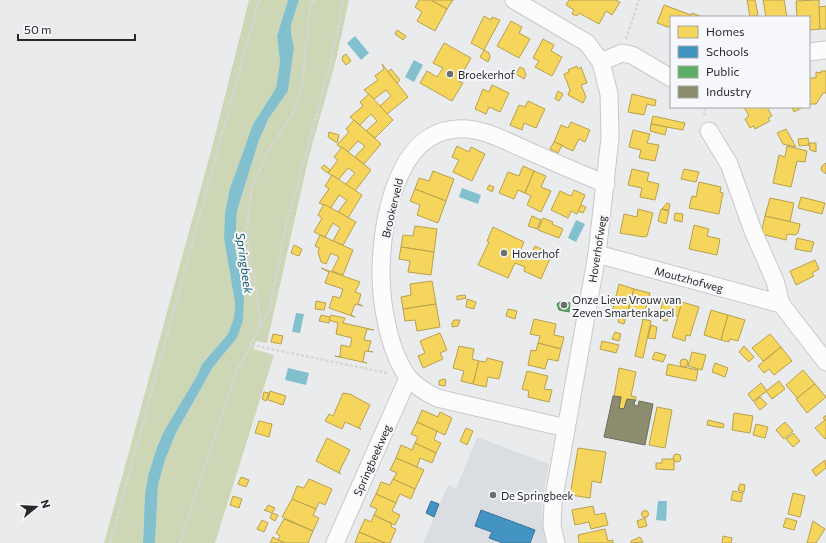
<svg xmlns="http://www.w3.org/2000/svg" width="826" height="543" font-family="Commissioner,sans-serif">
	<style>
		.built { fill: #dadde2 }
		.green { fill: #ced7b5 }
		.water { fill: #83c0ce }
		.homes { fill: #f6d55c; stroke: #b8a14d }
		.schools { fill: #4393c3; stroke: #3b7395 }
		.public { fill: #5aae61; stroke: #4b8650 }
		.industry { fill: #8c8c6e; stroke: #6e6e5a }
		.lines { fill: none; stroke-linecap: round; stroke-linejoin: round }
		.street-casing { stroke: #c8c9ca; stroke-width: 19 }
		.path { stroke: #d6d7d8; stroke-width: 2.5; stroke-dasharray: 3 2; stroke-linecap: butt }
		.street { stroke: #fcfcfc; stroke-width: 17 }
		.poi-dot { fill: #6d6d6e; stroke: #f7f8fb; stroke-width: 1.5 }
		.labels { text-anchor: middle; dominant-baseline: central; stroke-width: 4; stroke-linejoin: round; paint-order: stroke }
		.poi-label { font-size: 11px; fill: #29292a; stroke: #f7f8fb; text-anchor: start }
		.street-label { font-size: 11px; fill: #29292a; stroke: #f7f8fb }
		.water-label { font-size: 12px; font-style: italic; fill: #165d6c; stroke: #f7f8fb }
	</style>
	<rect width="100%" height="100%" fill="#eaebed"/>
	<!-- built -->
	<path class="built" d="M477,437L549,464L542,501L543,528L546,543H423L448,485L456,489Z"/>
	<!-- green -->
	<g class="green">
		<path d="M249,0H288L277,36L280,62L276,88L253,124L230,188L225,212L224,239L235,303L234,318L228,334L202,364L198,374L164,431L157,447L148,476L145,494L143,543H104L214,140Z"/>
		<path d="M299,0H349L336,60L309,156L267,343L256,341L253,349L274,355L215,543H155L158,485L165,460L176,433L213,367L237,338L238,269L235,247L237,211L259,140L269,118L288,91L294,48L291,32V25Z"/>
	</g>
	<!-- water -->
	<g class="water">
		<path d="M288,0H299L291,25V32L294,48L288,91L269,118L259,140L237,211L235,247L244,297L243,320L237,338L213,367L176,433L165,460L158,485L155,543H143L145,494L148,476L157,447L164,431L198,374L202,364L228,334L234,318L235,303L224,239L225,212L230,188L253,124L276,88L280,62L277,36Z"/>
		<path d="M355,36L369,53L361,60L347,43Z"/>
		<path d="M414,60L423,65L414,82L405,77Z"/>
		<path d="M462,188L481,195L478,204L459,197Z"/>
		<path d="M576,220L585,224L576,242L568,238Z"/>
		<path d="M296,313L304,314L300,333L292,332Z"/>
		<path d="M288,368L309,373L306,385L285,380Z"/>
		<path d="M658,501H667L666,521L656,520Z"/>
	</g>
	<!-- homes -->
	<g class="homes">
		<path d="M419,0H431L447,9L435,31L417,21L422,12L415,7Z"/>
		<path d="M431,0H453L447,9Z"/>
		<path d="M569,0H615L620,2L612,15L606,11L599,24L579,13L577,16L572,14L574,10L566,5Z"/>
		<path d="M747,0H755L758,15L750,17Z"/>
		<path d="M763,0H784L787,17H766Z"/>
		<path d="M819,0L820,29L810,30L809,17H797L796,1Z"/>
		<path d="M664,5L691,15L692,13L703,17H671V27H668L657,23Z"/>
		<path d="M826,6V29H820L819,7Z"/>
		<path d="M484,16L491,20L492,17L500,20L484,50L471,43Z"/>
		<path d="M511,21L522,27L519,33L530,39L519,58L497,46Z"/>
		<path d="M397,30L406,36L403,40L395,34Z"/>
		<path d="M543,39L554,45L551,51L562,57L552,76L535,67L539,61L533,58Z"/>
		<path d="M444,43L471,58L458,81L463,83L452,101L420,83L427,71L437,77L443,68L433,63Z"/>
		<path d="M484,50L489,53L490,57L488,62L480,57Z"/>
		<path d="M346,54L351,61L346,65L342,60L343,56Z"/>
		<path d="M382,64L408,97L387,114L380,106L391,96L386,90L374,99L364,90L378,80L375,76L384,69Z"/>
		<path d="M577,66L578,69L581,67L587,83L581,85L586,97L583,103L568,95L570,90L564,74L569,72L568,70Z"/>
		<path d="M520,67L524,69L526,75L524,79L516,74Z"/>
		<path d="M391,69L400,80L397,83L388,72Z"/>
		<path d="M821,71H826V93H823L816,104H809V78H816V72L821,73Z"/>
		<path d="M492,85L509,93L500,112L489,107L486,114L475,109L483,89L489,92Z"/>
		<path d="M558,91L563,94L559,101L555,99Z"/>
		<path d="M369,94L393,120L375,138L366,131L377,121L371,114L360,125L350,117L363,106L360,102Z"/>
		<path d="M632,94L656,100L655,106L647,104L644,115L628,112Z"/>
		<path d="M528,101L545,109L536,128L524,123L522,130L510,125L519,105L525,107Z"/>
		<path d="M744,107H767L772,116L768,118L770,121L755,129L754,126L750,128L745,119L749,116Z"/>
		<path d="M792,107H803L794,112Z"/>
		<path d="M653,116L685,123L683,130L651,124Z"/>
		<path d="M354,120L381,144L364,164L355,157L365,146L358,141L348,152L337,145L349,132L346,129Z"/>
		<path d="M571,122L590,130L585,142L579,139L573,151L554,142L561,125L568,128Z"/>
		<path d="M651,124L667,127L665,135L650,131Z"/>
		<path d="M786,129L796,147L783,144L777,133Z"/>
		<path d="M633,130L650,134L647,143L659,145L655,161L639,158L641,150L629,147Z"/>
		<path d="M329,132L339,135L337,143L328,137Z"/>
		<path d="M808,138L809,145L799,146L798,139Z"/>
		<path d="M554,142L562,145L558,153L550,149Z"/>
		<path d="M809,143H816V152L810,150Z"/>
		<path d="M457,146L469,152L471,147L485,154L472,181L453,172L459,160L452,157Z"/>
		<path d="M787,146L807,151L805,162L797,161L791,187L773,183L779,155L785,157Z"/>
		<path d="M342,147L371,170L355,191L345,185L355,173L348,168L338,180L328,173L338,160L334,157Z"/>
		<path d="M826,163V174L821,170L822,166Z"/>
		<path d="M324,165L330,170L328,173L321,168Z"/>
		<path d="M523,166L534,171L525,193L518,190L514,199L499,193L508,172L519,176Z"/>
		<path d="M632,169L649,173L647,181L659,184L655,200L640,197L642,188L628,185Z"/>
		<path d="M684,169L699,172L696,182L681,179Z"/>
		<path d="M433,171L454,179L446,201L415,189L419,178L429,181Z"/>
		<path d="M534,171L546,176L541,187L551,191L541,212L527,205L531,196L525,193Z"/>
		<path d="M332,175L362,195L348,218L338,212L347,200L339,195L331,208L319,203L329,189L325,186Z"/>
		<path d="M699,182L721,187L720,192L723,193L719,214L689,208L692,196L696,197Z"/>
		<path d="M489,185L494,187L492,192L487,189Z"/>
		<path d="M415,189L446,201L438,223L417,215L420,205L410,201Z"/>
		<path d="M574,190L585,195L577,214L571,211L568,218L551,210L560,191L571,196Z"/>
		<path d="M801,197L825,203L822,214L798,208Z"/>
		<path d="M770,198L794,203L790,222L765,216Z"/>
		<path d="M667,203L670,204L669,210L662,209Z"/>
		<path d="M324,204L356,222L343,245L333,241L340,228L333,223L325,237L314,232L322,218L318,215Z"/>
		<path d="M581,205L586,207L583,213L578,211Z"/>
		<path d="M638,209L653,213L647,236L644,237L620,233L624,214L637,217Z"/>
		<path d="M661,209L669,211L666,224L658,221Z"/>
		<path d="M675,213L683,214L682,222L674,220Z"/>
		<path d="M532,216L541,220L537,229L528,226Z"/>
		<path d="M765,216L800,224L798,233L795,235L787,234L786,240L761,234Z"/>
		<path d="M543,218L553,222L552,224L563,229L559,238L538,230Z"/>
		<path d="M694,225L709,229L707,236L720,239L717,255L689,249Z"/>
		<path d="M415,226L437,229L434,252L401,247L403,235L413,236Z"/>
		<path d="M493,227L524,242L520,251L530,256L535,246L552,254L541,279L524,271L525,267L515,263L508,278L478,265L489,242L487,241Z"/>
		<path d="M320,235L353,250L343,275L332,271L339,257L331,253L326,264L321,262L318,252L319,248L315,246Z"/>
		<path d="M797,238L814,242L811,252L795,249Z"/>
		<path d="M294,245L302,249L299,256L291,253Z"/>
		<path d="M401,247L434,252L431,275L408,272L410,261L399,259Z"/>
		<path d="M815,260L819,269L812,273L814,276L796,285L790,271Z"/>
		<path d="M321,268L360,282L355,292L361,294L358,304L363,306L355,304L351,315L355,317L329,308L333,296L340,298L343,289L325,283L329,272Z"/>
		<path d="M432,281L436,304L403,309L401,297L411,295L410,284Z"/>
		<path d="M619,284L634,289L624,324L618,322L620,314L612,312Z"/>
		<path d="M634,289L650,293L643,319L627,315Z"/>
		<path d="M465,295L466,298L457,300V296Z"/>
		<path d="M664,297L682,302L678,316L669,314L667,321L658,319Z"/>
		<path d="M467,299L476,302L474,309L466,307Z"/>
		<path d="M316,301L326,303L324,310L315,309Z"/>
		<path d="M682,302L699,307L690,336L686,335L685,341L672,337Z"/>
		<path d="M436,304L440,327L417,331L415,320L405,321L403,309Z"/>
		<path d="M508,309L517,311L515,319L506,316Z"/>
		<path d="M711,310L728,315L721,340L704,335Z"/>
		<path d="M321,315L330,317L329,323L319,321Z"/>
		<path d="M331,315L345,318L343,323L374,330L367,329L364,340L371,341L368,351L373,352L365,351L363,362L367,363L335,356L340,357L341,345L350,347L352,338L336,334L338,323L329,320Z"/>
		<path d="M728,315L745,320L738,341L730,339L729,342L721,340Z"/>
		<path d="M534,319L556,324L554,335L564,337L561,349L538,343L540,336L530,334Z"/>
		<path d="M643,319L651,321L643,358L635,356Z"/>
		<path d="M454,320H460L458,326L452,327V323Z"/>
		<path d="M651,325L657,327L655,339L648,338Z"/>
		<path d="M615,332L621,334L619,341L612,339Z"/>
		<path d="M440,333L447,350L440,353L443,359L423,368L418,356L425,353L420,341Z"/>
		<path d="M273,334L283,336L281,344L271,342Z"/>
		<path d="M770,334L781,347L763,361L752,348Z"/>
		<path d="M602,341L619,345L616,353L600,349Z"/>
		<path d="M538,343L561,349L558,361L548,359L545,369L528,365L531,350L536,351Z"/>
		<path d="M459,346L474,349L472,359L479,361L473,384L461,381L464,371L453,368Z"/>
		<path d="M744,346L754,357L749,362L739,352Z"/>
		<path d="M781,347L792,361L774,375L769,369L764,373L758,366Z"/>
		<path d="M655,352L666,355L663,362L652,359Z"/>
		<path d="M692,352L706,355L702,370L688,366Z"/>
		<path d="M487,358L503,362L499,379L488,377L486,387L473,384L479,361L486,362Z"/>
		<circle cx="684" cy="363" r="4"/>
		<path d="M715,363L728,368L725,377L712,372Z"/>
		<path d="M668,364L698,370L696,381L666,375Z"/>
		<path d="M619,368L636,372L631,396L636,397V401L627,399L624,409L619,408L621,397L614,396Z"/>
		<path d="M803,370L815,384L797,398L786,385Z"/>
		<path d="M527,371L548,376L544,389L552,390L549,402L528,397L529,391L522,389Z"/>
		<path d="M443,379L446,380L445,386L439,385V381Z"/>
		<path d="M779,381L785,389L772,399L766,391Z"/>
		<path d="M761,383L767,391L753,401L748,394Z"/>
		<path d="M815,384L826,397L807,413L796,399Z"/>
		<path d="M270,391L286,396L283,405L268,400Z"/>
		<path d="M264,392L269,393L266,401L262,399Z"/>
		<path d="M343,393L350,394L370,405L359,428L361,429L345,422L342,429L325,421L329,414L333,416Z"/>
		<path d="M760,397L767,404L760,410L754,402Z"/>
		<path d="M657,407L672,410L665,448L649,445Z"/>
		<path d="M422,410L438,417L440,412L452,418L445,435L417,422Z"/>
		<path d="M734,413L753,416L750,433L732,430Z"/>
		<path d="M826,415V438L825,439L815,428L825,420L823,418Z"/>
		<path d="M708,420L724,424L723,428L707,425Z"/>
		<path d="M259,421L272,424L269,437L255,433Z"/>
		<path d="M417,422L437,431L434,440L441,443L436,453L415,443L418,437L411,434Z"/>
		<path d="M785,422L793,431L784,439L776,430Z"/>
		<path d="M756,424L768,427L765,438L753,435Z"/>
		<path d="M466,428L473,431L467,445L460,441Z"/>
		<path d="M793,433L800,441L793,447L786,439Z"/>
		<path d="M327,438L350,450L339,472L341,474L316,461Z"/>
		<path d="M415,443L436,453L432,463L420,458L417,467L396,458L401,445L412,450Z"/>
		<path d="M578,448L606,452L601,483L592,481L590,498L570,495Z"/>
		<circle cx="677" cy="458" r="4"/>
		<path d="M396,458L424,470L415,489L393,479L397,473L390,470Z"/>
		<path d="M662,459H674V470L656,469V463H662Z"/>
		<path d="M825,460L826,468L816,476L812,470Z"/>
		<path d="M241,477L249,480L246,487L238,484Z"/>
		<path d="M309,479L332,489L325,505L319,502L316,509L292,499L297,486L304,488Z"/>
		<path d="M393,479L415,489L411,499L400,494L396,503L376,494L381,482L390,485Z"/>
		<path d="M740,484L745,485L744,492L738,490Z"/>
		<path d="M733,491L743,493L741,502L731,500Z"/>
		<path d="M793,493L805,496L800,517L788,514Z"/>
		<path d="M376,494L396,503L392,511L400,515L395,525L374,515L377,509L370,506Z"/>
		<path d="M233,496L242,499L239,508L230,505Z"/>
		<path d="M292,499L316,509L313,515L319,518L313,531L282,517Z"/>
		<path d="M268,505L275,508L272,513L264,510L266,509Z"/>
		<path d="M593,506L595,515L605,513L608,525L591,529L589,522L575,525L572,510Z"/>
		<circle cx="645" cy="514" r="3.5"/>
		<path d="M272,513L278,515L275,521L270,518Z"/>
		<path d="M374,515L392,524L391,527L396,529L390,543H385L359,532L365,519L371,522Z"/>
		<path d="M645,518L647,526L639,528L637,521Z"/>
		<path d="M786,518L797,521L794,530L783,527Z"/>
		<path d="M284,519L313,531L308,543H285L278,540L280,536L276,533Z"/>
		<path d="M262,520L268,523L264,532L257,529Z"/>
		<path d="M813,521L825,529L816,543H807Z"/>
		<path d="M605,529L608,541L613,540V543H579L578,535Z"/>
		<path d="M359,532L385,543H355Z"/>
		<path d="M723,536L732,538L731,543H722Z"/>
		<path d="M273,537L278,540L285,543H270Z"/>
		<path d="M640,537L643,542L631,543V541Z"/>
	</g>
	<!-- schools -->
	<g class="schools">
		<path d="M431,501L439,504L434,517L426,513Z"/>
		<path d="M481,510L535,530L530,543H503L489,538L492,532L475,526Z"/>
	</g>
	<!-- public -->
	<path class="public" d="M560,302L570,303L569,312L559,310L557,304Z"/>
	<!-- industry -->
	<path class="industry" d="M613,396L621,397L619,408L624,409L627,399L635,400L634,405L638,406L639,401L653,404L645,445L604,437Z"/>
	<g class="lines">
		<defs>
			<g id="street">
				<path d="M514,0L587,43L601,62L609,94L610,138L597,254L553,503L552,526L556,543"/>
				<path d="M809,52L826,50"/>
				<path d="M601,62L622,53L632,55L671,78"/>
				<path d="M709,131L729,164L753,231L775,281L781,304"/>
				<path d="M597,254L781,304L826,362"/>
				<path d="M566,428L437,398C427,393 416,387 408,377C389,351 381,305 381,273C381,226 395,132 457,129C483,127 507,142 531,152C556,163 581,174 606,184"/>
				<path d="M335,543L408,378"/>
			</g>
		</defs>
		<!-- street casing -->
		<use href="#street" class="street-casing"/>
		<!-- path -->
		<g class="path">
			<path d="M626,39L639,0"/>
			<path d="M704,116L705,107"/>
			<path d="M260,328L257,292L249,256L247,227L251,192L264,158L293,113L302,86L310,7L315,0"/>
			<path d="M252,345L387,373"/>
			<path d="M110,543L259,0"/>
			<path d="M180,543L236,373L269,310L286,226L332,58L343,0"/>
		</g>
		<!-- street -->
		<use href="#street" class="street"/>
	</g>
	<!-- markers -->
	<g class="poi-dot">
		<circle cx="450" cy="74" r="4"/>
		<circle cx="504" cy="253" r="4"/>
		<circle cx="564" cy="305" r="4"/>
		<circle cx="493" cy="495" r="4"/>
	</g>
	<g class="labels">
		<!-- poi labels -->
		<g class="poi-label">
			<text x="458" y="74">Broekerhof</text>
			<text x="512" y="253">Hoverhof</text>
			<text x="572" y="299">Onze Lieve Vrouw van<tspan x="572" dy="13">Zeven Smartenkapel</tspan></text>
			<text x="501" y="495">De Springbeek</text>
		</g>
		<!-- street labels -->
		<g class="street-label">
			<text transform="translate(392 208) rotate(-77)">Brookerveld</text>
			<text transform="translate(597 249) rotate(-81)">Hoverhofweg</text>
			<text transform="translate(689 279) rotate(15)">Moutzhofweg</text>
			<text transform="translate(372 460) rotate(-66)">Springbeekweg</text>
		</g>
		<!-- water labels -->
		<g class="water-label">
			<text transform="translate(245 263) rotate(82)">Springbeek</text>
		</g>
	</g>
	<!-- legend -->
	<rect x="670" y="16" width="140" height="92" fill="#f7f8fb" stroke="#a5a5a7"/>
	<rect x="678" y="26" width="20" height="12" fill="#f6d55c" stroke="#a5a5a7"/>
	<text x="706" y="36" font-size="12" fill="#29292a">Homes</text>
	<rect x="678" y="46" width="20" height="12" fill="#4393c3" stroke="#a5a5a7"/>
	<text x="706" y="56" font-size="12" fill="#29292a">Schools</text>
	<rect x="678" y="66" width="20" height="12" fill="#5aae61" stroke="#a5a5a7"/>
	<text x="706" y="76" font-size="12" fill="#29292a">Public</text>
	<rect x="678" y="86" width="20" height="12" fill="#8c8c6e" stroke="#a5a5a7"/>
	<text x="706" y="96" font-size="12" fill="#29292a">Industry</text>
	<!-- north arrow -->
	<g transform="translate(36 507) rotate(72)" stroke="#f7f8fb" stroke-width="3" paint-order="stroke">
	<path d="M0-3L7 15L0 10L-7 15Z" fill="#29292a"/>
	<text y="-6" font-size="11" font-weight="bold" text-anchor="middle" fill="#29292a">N</text>
	</g>
	<!-- scale -->
	<path d="M18 34v6h117v-6" fill="none" stroke="#29292a" stroke-width="2"/>
	<text x="24" y="34" font-size="12" fill="#29292a" stroke="#f7f8fb" stroke-width="3" paint-order="stroke">50 m</text>
</svg>
